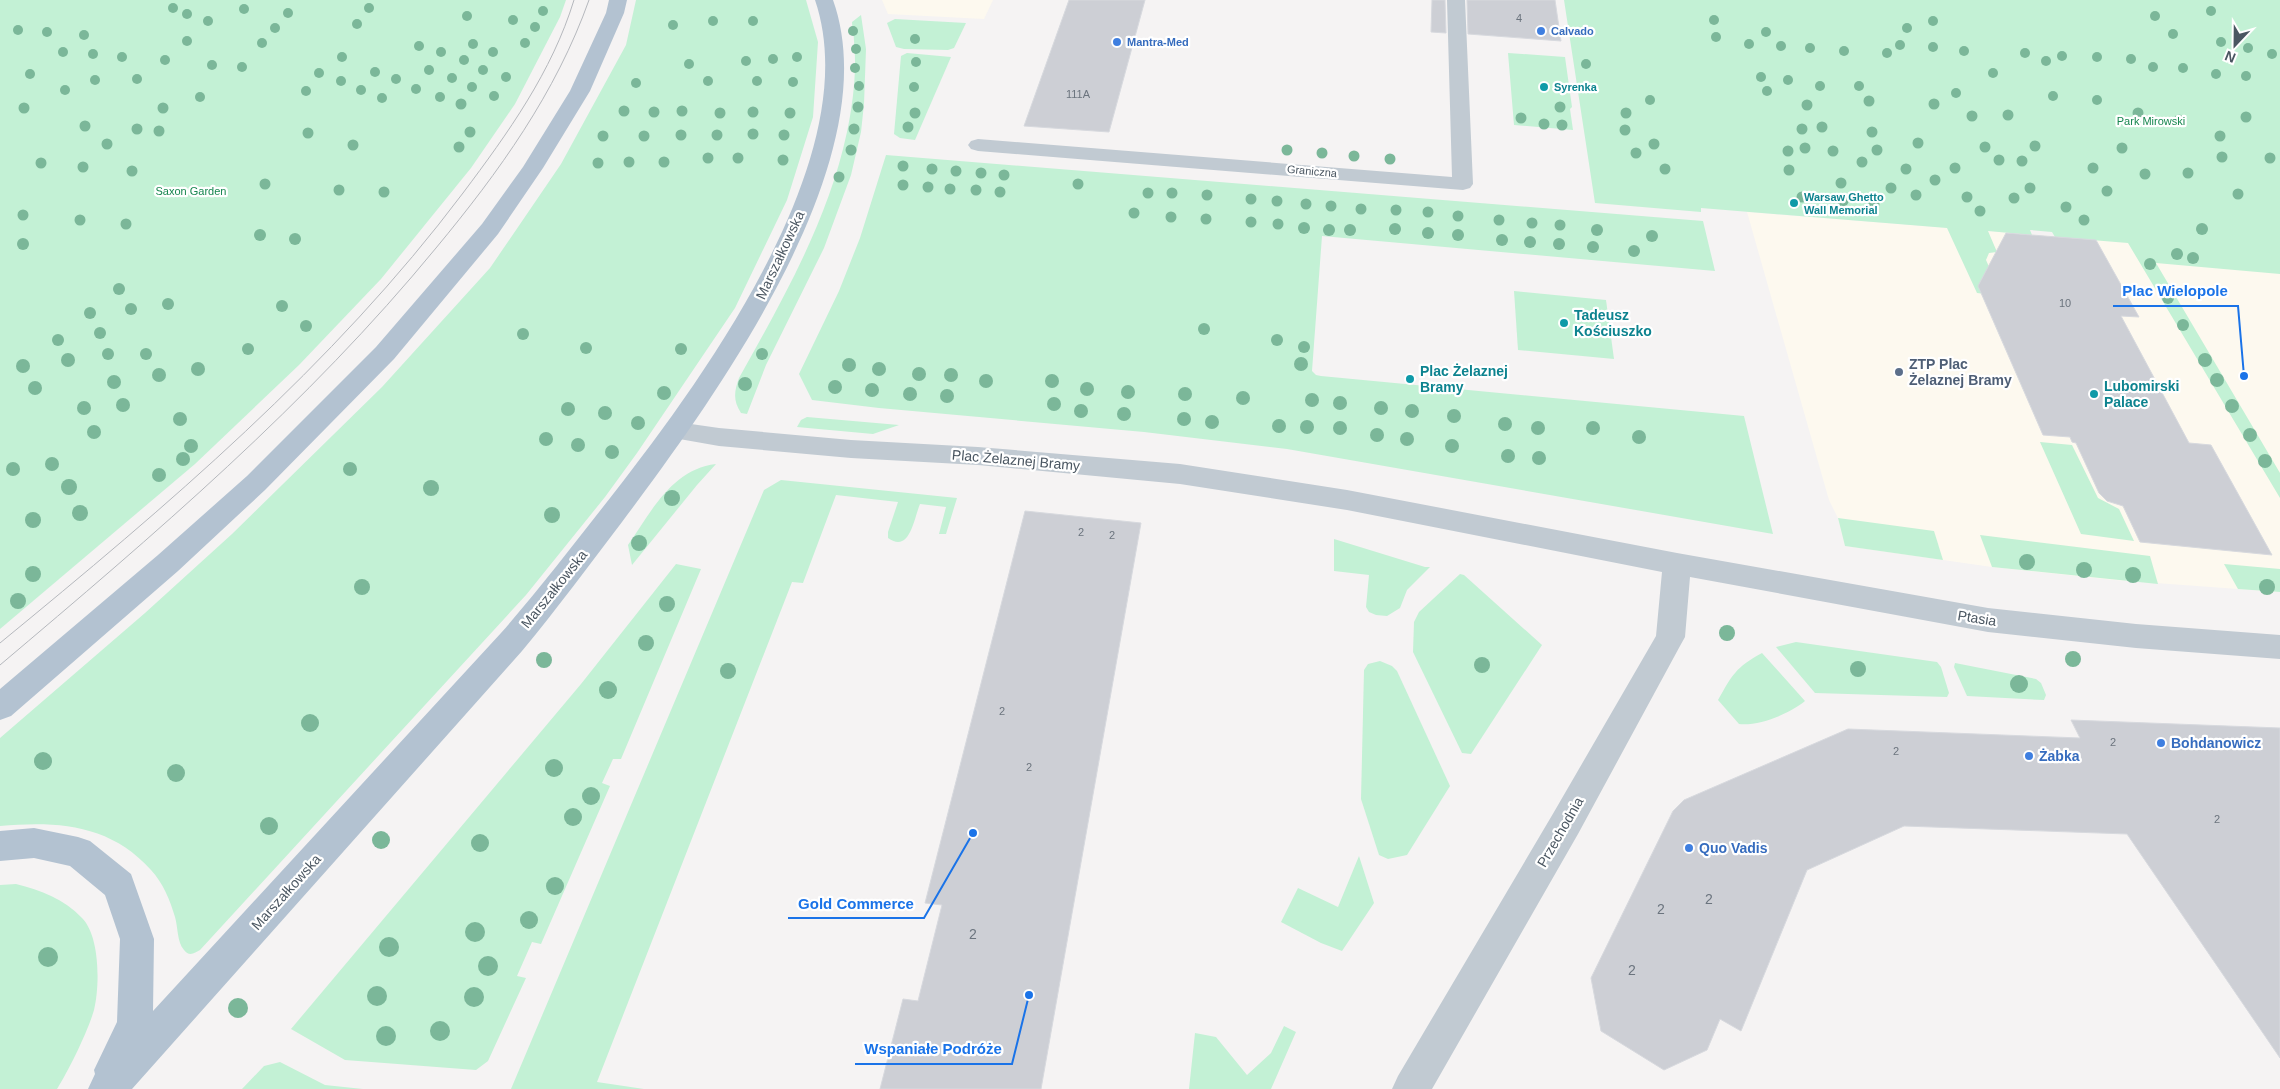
<svg xmlns="http://www.w3.org/2000/svg" width="2280" height="1089" font-family="Helvetica,sans-serif">
	<style>
		.commercial { fill: #fdf9ef }
		.green { fill: #c3f1d5 }
		.building { fill: #cdcfd5; stroke: #d7d9de }
		.lines { fill: none; stroke-linecap: round; stroke-linejoin: round }
		.minor { fill: #c1cad2; fill-rule: evenodd }
		.major { fill: #b3c2d1; fill-rule: evenodd }
		.tram { stroke: #b5b8bd; stroke-width: 1 }
		.tree { fill: #7bb799 }
		.shop-dot { fill: #3f7fe0; stroke: #fff; stroke-width: 2 }
		.culture-dot { fill: #0f9aa8; stroke: #fff; stroke-width: 2 }
		.service-dot { fill: #5c6f8a; stroke: #fff; stroke-width: 2 }
		.labels { text-anchor: middle; dominant-baseline: central; stroke-width: 4.5; stroke-linejoin: round; paint-order: stroke }
		.number-label { font-size: 11px; fill: #6b747e }
		.far-shop-label { font-size: 11px; font-weight: bold; fill: #366cbe; stroke: #fff; text-anchor: start }
		.far-culture-label { font-size: 11px; font-weight: bold; fill: #0d838f; stroke: #fff; text-anchor: start }
		.far-park-label { font-size: 11px; fill: #17864f; stroke: #fff }
		.far-street-label { font-size: 11px; fill: #4a5661; stroke: #fff }
		.street-label { font-size: 14px; fill: #4a5661; stroke: #fff }
		.culture-label { font-size: 14px; font-weight: bold; fill: #0d838f; stroke: #fff; text-anchor: start }
		.service-label { font-size: 14px; font-weight: bold; fill: #4e5e75; stroke: #fff; text-anchor: start }
		.shop-label { font-size: 14px; font-weight: bold; fill: #366cbe; stroke: #fff; text-anchor: start }
		.near-number-label { font-size: 14px; fill: #6b747e }
		.leader { fill: none; stroke: #1a73e8; stroke-width: 2 }
		.callout-dot { fill: #1a73e8; stroke: #fff; stroke-width: 2 }
		.callout-label { font-size: 15px; text-anchor: middle; font-weight: bold; fill: #1a73e8; stroke: #fff; stroke-width: 4.5; stroke-linejoin: round; paint-order: stroke }
	</style>
	<rect width="100%" height="100%" fill="#f5f3f3"/>
	<!-- commercial -->
	<g class="commercial">
		<path d="M882,0H993L984,19L888,14Z"/>
		<path d="M1747,212L2280,254V592L2114,580L1992,567L1845,546L1838,518L1829,500Z"/>
	</g>
	<!-- green -->
	<g class="green">
		<path d="M0,0H566L560,17L515,104L471,168L381,279L299,365L195,464L0,629Z"/>
		<path d="M636,0H806L818,42L813,117L787,200L735,308L637,453L605,497L526,595L200,950C195,953 189,957 184,950C177,942 178,927 175,917C170,900 163,883 151,870C110,824 57,821 0,826V738L145,613L232,534L382,387L490,268L561,164L626,45Z"/>
		<path d="M1564,0H2280V274L2156,263L2280,473V498L2128,243L2055,237L2052,232L2030,230L2032,235L1988,231L1997,252L1989,253L1986,260L2002,296L1977,293L1947,228L1701,208V212L1595,203Z"/>
		<path d="M861,15L866,49L864,104L861,132L851,175L824,248L766,365L747,414L741,413C733,401 734,392 739,378C783,299 828,221 847,132C853,104 857,70 854,41C854,35 852,29 852,22Z"/>
		<path d="M895,19L966,23L954,48L948,50L904,49L896,47L887,23Z"/>
		<path d="M907,53L951,57L915,140L900,138L894,134L901,56Z"/>
		<path d="M1508,53L1565,57L1572,107L1570,109L1573,130L1514,125Z"/>
		<path d="M886,155L1703,221L1715,271L1322,236L1312,371L1316,375L1321,376L1744,416L1773,534L1287,449L1144,432L879,408L812,400L799,374L839,291L860,238Z"/>
		<path d="M1514,291L1606,300L1614,359L1518,350Z"/>
		<path d="M807,417L899,425L873,434L797,427L801,420Z"/>
		<path d="M2040,442L2072,445L2098,498L2119,509L2134,541L2081,534Z"/>
		<path d="M716,464L697,485L632,565L628,545C651,512 672,469 716,464Z"/>
		<path d="M781,480L957,498L946,534H939L946,507L920,504C914,518 910,554 888,538V532L898,502L836,495L803,583L792,582L597,1082L644,1089H511L764,490Z"/>
		<path d="M1838,518L1934,531L1943,560L1845,546Z"/>
		<path d="M1980,535L2150,556L2158,584L1992,567Z"/>
		<path d="M1334,539L1425,567H1430L1407,590L1400,608L1387,616L1376,615L1369,612L1366,607L1369,575L1334,571Z"/>
		<path d="M676,564L701,569L621,759H613L602,783L610,786L541,944L532,942L517,976L526,978L488,1061L476,1070L345,1060L291,1029L581,684Z"/>
		<path d="M2224,564L2280,569V592L2238,589Z"/>
		<path d="M1460,574L1464,575L1542,645L1471,754L1462,753L1413,652L1414,622L1419,612Z"/>
		<path d="M1796,642L1937,662L1941,667L1949,693L1947,697L1815,693L1776,647Z"/>
		<path d="M1762,653L1805,701C1789,714 1760,726 1739,724L1718,700C1732,675 1736,667 1762,653Z"/>
		<path d="M1380,661L1392,666L1397,671L1450,786L1407,855L1388,859L1379,855L1361,799L1364,670L1368,664Z"/>
		<path d="M1955,663L2036,679L2041,683L2046,695L2044,700L1967,696L1954,667Z"/>
		<path d="M1359,856L1374,903L1342,951L1321,943L1281,922L1298,888L1338,907Z"/>
		<path d="M16,884C41,890 64,899 82,918C100,936 100,986 94,1010C88,1031 69,1070 57,1089H0V885Z"/>
		<path d="M1284,1026L1296,1032L1271,1089H1189L1195,1033L1216,1037L1247,1075L1271,1053Z"/>
		<path d="M280,1062L325,1085L363,1089H242L264,1066Z"/>
	</g>
	<!-- building -->
	<g class="building">
		<path d="M1069,0H1145L1109,132L1024,126Z"/>
		<path d="M1432,0H1445L1446,33L1431,32Z"/>
		<path d="M1467,0H1555L1561,41L1468,34Z"/>
		<path d="M2006,233L2096,240L2139,317L2121,316L2189,443L2211,445L2272,555L2140,542L2123,506L2107,501L2099,493L2076,443L2072,442L2070,437L2043,435L1978,286Z"/>
		<path d="M1025,511L1141,523L1041,1089H880L903,999L918,1001L942,905L925,903Z"/>
		<path d="M2071,720L2280,728V1058L2127,834L1904,826L1807,870L1741,1031L1720,1019L1707,1050L1664,1070L1601,1031L1591,978L1673,811L1684,800L1848,729L2080,738Z"/>
	</g>
	<g class="lines">
		<!-- minor -->
		<g class="minor">
			<path d="M1447,0H1465L1473,184L1470,188L1463,190L978,151L971,149L968,145L971,141L978,139L1452,177Z"/>
			<path d="M677,422L719,428L851,440L978,447L1180,464L1347,490L1677,553L1988,608L2136,624L2280,635V659L2136,648L1988,632L1690,577L1685,637L1680,646L1578,834L1432,1089H1392L1398,1076L1554,812L1656,636L1662,572L1347,510L1180,484L978,465L851,458L719,446L668,437L664,431L668,425Z"/>
		</g>
		<!-- major -->
		<g class="major">
			<path d="M609,0H627L624,13L590,91L543,168L498,234L394,359L265,490L178,571L11,716L0,720V689L158,555L247,476L376,347L482,224L523,167L570,91L606,13Z"/>
			<path d="M815,0H833C890,160 713,400 622,522C589,565 557,609 522,651L132,1089H88L95,1074L94,1070L117,1022L120,939L105,895L70,866L34,858L0,861V831L34,828L78,837L90,841L131,874L154,939L153,1011L501,633C537,592 570,549 603,507C696,389 869,158 815,0Z"/>
		</g>
		<!-- tram -->
		<g class="tram">
			<path d="M0,643C167,506 333,366 463,193C508,133 552,72 574,0"/>
			<path d="M0,665C154,535 308,404 436,248C499,172 556,93 589,0"/>
		</g>
	</g>
	<!-- trees -->
	<g class="tree">
		<circle cx="173" cy="8" r="5"/>
		<circle cx="369" cy="8" r="5"/>
		<circle cx="244" cy="9" r="5"/>
		<circle cx="543" cy="11" r="5"/>
		<circle cx="2211" cy="11" r="5"/>
		<circle cx="288" cy="13" r="5"/>
		<circle cx="187" cy="14" r="5"/>
		<circle cx="467" cy="16" r="5"/>
		<circle cx="2155" cy="16" r="5"/>
		<circle cx="513" cy="20" r="5"/>
		<circle cx="1714" cy="20" r="5"/>
		<circle cx="208" cy="21" r="5"/>
		<circle cx="713" cy="21" r="5"/>
		<circle cx="753" cy="21" r="5"/>
		<circle cx="1933" cy="21" r="5"/>
		<circle cx="357" cy="24" r="5"/>
		<circle cx="673" cy="25" r="5"/>
		<circle cx="535" cy="27" r="5"/>
		<circle cx="275" cy="28" r="5"/>
		<circle cx="1907" cy="28" r="5"/>
		<circle cx="18" cy="30" r="5"/>
		<circle cx="853" cy="31" r="5"/>
		<circle cx="47" cy="32" r="5"/>
		<circle cx="1766" cy="32" r="5"/>
		<circle cx="2173" cy="34" r="5"/>
		<circle cx="84" cy="35" r="5"/>
		<circle cx="1716" cy="37" r="5"/>
		<circle cx="915" cy="39" r="5"/>
		<circle cx="187" cy="41" r="5"/>
		<circle cx="2221" cy="42" r="5"/>
		<circle cx="262" cy="43" r="5"/>
		<circle cx="525" cy="43" r="5"/>
		<circle cx="473" cy="44" r="5"/>
		<circle cx="1749" cy="44" r="5"/>
		<circle cx="1900" cy="45" r="5"/>
		<circle cx="419" cy="46" r="5"/>
		<circle cx="1781" cy="46" r="5"/>
		<circle cx="1933" cy="47" r="5"/>
		<circle cx="1810" cy="48" r="5"/>
		<circle cx="2248" cy="48" r="5"/>
		<circle cx="856" cy="49" r="5"/>
		<circle cx="1844" cy="51" r="5"/>
		<circle cx="1964" cy="51" r="5"/>
		<circle cx="63" cy="52" r="5"/>
		<circle cx="441" cy="52" r="5"/>
		<circle cx="493" cy="52" r="5"/>
		<circle cx="1887" cy="53" r="5"/>
		<circle cx="2025" cy="53" r="5"/>
		<circle cx="93" cy="54" r="5"/>
		<circle cx="2272" cy="54" r="5"/>
		<circle cx="2062" cy="56" r="5"/>
		<circle cx="122" cy="57" r="5"/>
		<circle cx="342" cy="57" r="5"/>
		<circle cx="797" cy="57" r="5"/>
		<circle cx="2097" cy="57" r="5"/>
		<circle cx="773" cy="59" r="5"/>
		<circle cx="2131" cy="59" r="5"/>
		<circle cx="165" cy="60" r="5"/>
		<circle cx="464" cy="60" r="5"/>
		<circle cx="746" cy="61" r="5"/>
		<circle cx="2046" cy="61" r="5"/>
		<circle cx="916" cy="62" r="5"/>
		<circle cx="689" cy="64" r="5"/>
		<circle cx="1586" cy="64" r="5"/>
		<circle cx="212" cy="65" r="5"/>
		<circle cx="242" cy="67" r="5"/>
		<circle cx="2153" cy="67" r="5"/>
		<circle cx="855" cy="68" r="5"/>
		<circle cx="2183" cy="68" r="5"/>
		<circle cx="429" cy="70" r="5"/>
		<circle cx="483" cy="70" r="5"/>
		<circle cx="375" cy="72" r="5"/>
		<circle cx="319" cy="73" r="5"/>
		<circle cx="1993" cy="73" r="5"/>
		<circle cx="30" cy="74" r="5"/>
		<circle cx="2216" cy="74" r="5"/>
		<circle cx="2246" cy="76" r="5"/>
		<circle cx="506" cy="77" r="5"/>
		<circle cx="1761" cy="77" r="5"/>
		<circle cx="452" cy="78" r="5"/>
		<circle cx="137" cy="79" r="5"/>
		<circle cx="396" cy="79" r="5"/>
		<circle cx="95" cy="80" r="5"/>
		<circle cx="1788" cy="80" r="5"/>
		<circle cx="341" cy="81" r="5"/>
		<circle cx="708" cy="81" r="5"/>
		<circle cx="757" cy="81" r="5"/>
		<circle cx="793" cy="82" r="5"/>
		<circle cx="636" cy="83" r="5"/>
		<circle cx="859" cy="86" r="5"/>
		<circle cx="1820" cy="86" r="5"/>
		<circle cx="1859" cy="86" r="5"/>
		<circle cx="472" cy="87" r="5"/>
		<circle cx="914" cy="87" r="5"/>
		<circle cx="416" cy="89" r="5"/>
		<circle cx="65" cy="90" r="5"/>
		<circle cx="361" cy="90" r="5"/>
		<circle cx="306" cy="91" r="5"/>
		<circle cx="1767" cy="91" r="5"/>
		<circle cx="1956" cy="93" r="5"/>
		<circle cx="494" cy="96" r="5"/>
		<circle cx="2053" cy="96" r="5"/>
		<circle cx="200" cy="97" r="5"/>
		<circle cx="440" cy="97" r="5"/>
		<circle cx="382" cy="98" r="5"/>
		<circle cx="1650" cy="100" r="5"/>
		<circle cx="2097" cy="100" r="5"/>
		<circle cx="1869" cy="101" r="5.5"/>
		<circle cx="461" cy="104" r="5.5"/>
		<circle cx="1934" cy="104" r="5.5"/>
		<circle cx="1807" cy="105" r="5.5"/>
		<circle cx="858" cy="107" r="5.5"/>
		<circle cx="1560" cy="107" r="5.5"/>
		<circle cx="24" cy="108" r="5.5"/>
		<circle cx="163" cy="108" r="5.5"/>
		<circle cx="624" cy="111" r="5.5"/>
		<circle cx="682" cy="111" r="5.5"/>
		<circle cx="654" cy="112" r="5.5"/>
		<circle cx="753" cy="112" r="5.5"/>
		<circle cx="720" cy="113" r="5.5"/>
		<circle cx="790" cy="113" r="5.5"/>
		<circle cx="915" cy="113" r="5.5"/>
		<circle cx="1626" cy="113" r="5.5"/>
		<circle cx="2138" cy="113" r="5.5"/>
		<circle cx="2008" cy="115" r="5.5"/>
		<circle cx="1972" cy="116" r="5.5"/>
		<circle cx="2246" cy="117" r="5.5"/>
		<circle cx="1521" cy="118" r="5.5"/>
		<circle cx="2179" cy="120" r="5.5"/>
		<circle cx="1544" cy="124" r="5.5"/>
		<circle cx="1562" cy="125" r="5.5"/>
		<circle cx="85" cy="126" r="5.5"/>
		<circle cx="908" cy="127" r="5.5"/>
		<circle cx="1822" cy="127" r="5.5"/>
		<circle cx="137" cy="129" r="5.5"/>
		<circle cx="854" cy="129" r="5.5"/>
		<circle cx="1802" cy="129" r="5.5"/>
		<circle cx="1625" cy="130" r="5.5"/>
		<circle cx="159" cy="131" r="5.5"/>
		<circle cx="470" cy="132" r="5.5"/>
		<circle cx="1872" cy="132" r="5.5"/>
		<circle cx="308" cy="133" r="5.5"/>
		<circle cx="753" cy="134" r="5.5"/>
		<circle cx="681" cy="135" r="5.5"/>
		<circle cx="717" cy="135" r="5.5"/>
		<circle cx="784" cy="135" r="5.5"/>
		<circle cx="603" cy="136" r="5.5"/>
		<circle cx="644" cy="136" r="5.5"/>
		<circle cx="2220" cy="136" r="5.5"/>
		<circle cx="1918" cy="143" r="5.5"/>
		<circle cx="107" cy="144" r="5.5"/>
		<circle cx="1654" cy="144" r="5.5"/>
		<circle cx="353" cy="145" r="5.5"/>
		<circle cx="2035" cy="146" r="5.5"/>
		<circle cx="459" cy="147" r="5.5"/>
		<circle cx="1985" cy="147" r="5.5"/>
		<circle cx="1805" cy="148" r="5.5"/>
		<circle cx="2122" cy="148" r="5.5"/>
		<circle cx="851" cy="150" r="5.5"/>
		<circle cx="1287" cy="150" r="5.5"/>
		<circle cx="1877" cy="150" r="5.5"/>
		<circle cx="1788" cy="151" r="5.5"/>
		<circle cx="1833" cy="151" r="5.5"/>
		<circle cx="1322" cy="153" r="5.5"/>
		<circle cx="1636" cy="153" r="5.5"/>
		<circle cx="1354" cy="156" r="5.5"/>
		<circle cx="2222" cy="157" r="5.5"/>
		<circle cx="708" cy="158" r="5.5"/>
		<circle cx="738" cy="158" r="5.5"/>
		<circle cx="2270" cy="158" r="5.5"/>
		<circle cx="1390" cy="159" r="5.5"/>
		<circle cx="783" cy="160" r="5.5"/>
		<circle cx="1999" cy="160" r="5.5"/>
		<circle cx="2022" cy="161" r="5.5"/>
		<circle cx="629" cy="162" r="5.5"/>
		<circle cx="664" cy="162" r="5.5"/>
		<circle cx="1862" cy="162" r="5.5"/>
		<circle cx="41" cy="163" r="5.5"/>
		<circle cx="598" cy="163" r="5.5"/>
		<circle cx="903" cy="166" r="5.5"/>
		<circle cx="83" cy="167" r="5.5"/>
		<circle cx="1955" cy="168" r="5.5"/>
		<circle cx="2093" cy="168" r="5.5"/>
		<circle cx="932" cy="169" r="5.5"/>
		<circle cx="1665" cy="169" r="5.5"/>
		<circle cx="1906" cy="169" r="5.5"/>
		<circle cx="1789" cy="170" r="5.5"/>
		<circle cx="132" cy="171" r="5.5"/>
		<circle cx="956" cy="171" r="5.5"/>
		<circle cx="981" cy="173" r="5.5"/>
		<circle cx="2188" cy="173" r="5.5"/>
		<circle cx="2145" cy="174" r="5.5"/>
		<circle cx="1004" cy="175" r="5.5"/>
		<circle cx="839" cy="177" r="5.5"/>
		<circle cx="1935" cy="180" r="5.5"/>
		<circle cx="1841" cy="183" r="5.5"/>
		<circle cx="265" cy="184" r="5.5"/>
		<circle cx="1078" cy="184" r="5.5"/>
		<circle cx="903" cy="185" r="5.5"/>
		<circle cx="928" cy="187" r="5.5"/>
		<circle cx="1891" cy="188" r="5.5"/>
		<circle cx="2030" cy="188" r="5.5"/>
		<circle cx="950" cy="189" r="5.5"/>
		<circle cx="339" cy="190" r="5.5"/>
		<circle cx="976" cy="190" r="5.5"/>
		<circle cx="2107" cy="191" r="5.5"/>
		<circle cx="384" cy="192" r="5.5"/>
		<circle cx="1000" cy="192" r="5.5"/>
		<circle cx="1148" cy="193" r="5.5"/>
		<circle cx="1172" cy="193" r="5.5"/>
		<circle cx="2238" cy="194" r="5.5"/>
		<circle cx="1207" cy="195" r="5.5"/>
		<circle cx="1916" cy="195" r="5.5"/>
		<circle cx="1802" cy="197" r="5.5"/>
		<circle cx="1967" cy="197" r="5.5"/>
		<circle cx="2014" cy="198" r="5.5"/>
		<circle cx="1251" cy="199" r="5.5"/>
		<circle cx="1277" cy="201" r="5.5"/>
		<circle cx="1843" cy="201" r="5.5"/>
		<circle cx="1306" cy="204" r="5.5"/>
		<circle cx="1874" cy="204" r="5.5"/>
		<circle cx="1331" cy="206" r="5.5"/>
		<circle cx="2066" cy="207" r="5.5"/>
		<circle cx="1361" cy="209" r="5.5"/>
		<circle cx="1396" cy="210" r="5.5"/>
		<circle cx="1980" cy="211" r="5.5"/>
		<circle cx="1428" cy="212" r="5.5"/>
		<circle cx="1134" cy="213" r="5.5"/>
		<circle cx="23" cy="215" r="5.5"/>
		<circle cx="1458" cy="216" r="5.5"/>
		<circle cx="1171" cy="217" r="5.5"/>
		<circle cx="1206" cy="219" r="5.5"/>
		<circle cx="80" cy="220" r="5.5"/>
		<circle cx="1499" cy="220" r="5.5"/>
		<circle cx="2084" cy="220" r="5.5"/>
		<circle cx="1251" cy="222" r="5.5"/>
		<circle cx="1532" cy="223" r="5.5"/>
		<circle cx="126" cy="224" r="5.5"/>
		<circle cx="1278" cy="224" r="5.5"/>
		<circle cx="1560" cy="225" r="5.5"/>
		<circle cx="1304" cy="228" r="6"/>
		<circle cx="1395" cy="229" r="6"/>
		<circle cx="2202" cy="229" r="6"/>
		<circle cx="1329" cy="230" r="6"/>
		<circle cx="1350" cy="230" r="6"/>
		<circle cx="1597" cy="230" r="6"/>
		<circle cx="1428" cy="233" r="6"/>
		<circle cx="260" cy="235" r="6"/>
		<circle cx="1458" cy="235" r="6"/>
		<circle cx="1652" cy="236" r="6"/>
		<circle cx="295" cy="239" r="6"/>
		<circle cx="1502" cy="240" r="6"/>
		<circle cx="1530" cy="242" r="6"/>
		<circle cx="23" cy="244" r="6"/>
		<circle cx="1559" cy="244" r="6"/>
		<circle cx="1593" cy="247" r="6"/>
		<circle cx="1634" cy="251" r="6"/>
		<circle cx="2177" cy="254" r="6"/>
		<circle cx="2193" cy="258" r="6"/>
		<circle cx="2150" cy="264" r="6"/>
		<circle cx="119" cy="289" r="6"/>
		<circle cx="2168" cy="298" r="6"/>
		<circle cx="168" cy="304" r="6"/>
		<circle cx="282" cy="306" r="6"/>
		<circle cx="131" cy="309" r="6"/>
		<circle cx="90" cy="313" r="6"/>
		<circle cx="2183" cy="325" r="6"/>
		<circle cx="306" cy="326" r="6"/>
		<circle cx="1204" cy="329" r="6"/>
		<circle cx="100" cy="333" r="6"/>
		<circle cx="523" cy="334" r="6"/>
		<circle cx="58" cy="340" r="6"/>
		<circle cx="1277" cy="340" r="6"/>
		<circle cx="1304" cy="347" r="6"/>
		<circle cx="586" cy="348" r="6"/>
		<circle cx="248" cy="349" r="6"/>
		<circle cx="681" cy="349" r="6"/>
		<circle cx="108" cy="354" r="6"/>
		<circle cx="146" cy="354" r="6"/>
		<circle cx="762" cy="354" r="6"/>
		<circle cx="68" cy="360" r="7"/>
		<circle cx="2205" cy="360" r="7"/>
		<circle cx="1301" cy="364" r="7"/>
		<circle cx="849" cy="365" r="7"/>
		<circle cx="23" cy="366" r="7"/>
		<circle cx="198" cy="369" r="7"/>
		<circle cx="879" cy="369" r="7"/>
		<circle cx="919" cy="374" r="7"/>
		<circle cx="159" cy="375" r="7"/>
		<circle cx="951" cy="375" r="7"/>
		<circle cx="2217" cy="380" r="7"/>
		<circle cx="986" cy="381" r="7"/>
		<circle cx="1052" cy="381" r="7"/>
		<circle cx="114" cy="382" r="7"/>
		<circle cx="745" cy="384" r="7"/>
		<circle cx="835" cy="387" r="7"/>
		<circle cx="35" cy="388" r="7"/>
		<circle cx="1087" cy="389" r="7"/>
		<circle cx="872" cy="390" r="7"/>
		<circle cx="1128" cy="392" r="7"/>
		<circle cx="664" cy="393" r="7"/>
		<circle cx="910" cy="394" r="7"/>
		<circle cx="1185" cy="394" r="7"/>
		<circle cx="947" cy="396" r="7"/>
		<circle cx="1243" cy="398" r="7"/>
		<circle cx="1312" cy="400" r="7"/>
		<circle cx="1340" cy="403" r="7"/>
		<circle cx="1054" cy="404" r="7"/>
		<circle cx="123" cy="405" r="7"/>
		<circle cx="2232" cy="406" r="7"/>
		<circle cx="84" cy="408" r="7"/>
		<circle cx="1381" cy="408" r="7"/>
		<circle cx="568" cy="409" r="7"/>
		<circle cx="1081" cy="411" r="7"/>
		<circle cx="1412" cy="411" r="7"/>
		<circle cx="605" cy="413" r="7"/>
		<circle cx="1124" cy="414" r="7"/>
		<circle cx="1454" cy="416" r="7"/>
		<circle cx="180" cy="419" r="7"/>
		<circle cx="1184" cy="419" r="7"/>
		<circle cx="1212" cy="422" r="7"/>
		<circle cx="638" cy="423" r="7"/>
		<circle cx="1505" cy="424" r="7"/>
		<circle cx="1279" cy="426" r="7"/>
		<circle cx="1307" cy="427" r="7"/>
		<circle cx="1340" cy="428" r="7"/>
		<circle cx="1538" cy="428" r="7"/>
		<circle cx="1593" cy="428" r="7"/>
		<circle cx="94" cy="432" r="7"/>
		<circle cx="1377" cy="435" r="7"/>
		<circle cx="2250" cy="435" r="7"/>
		<circle cx="1639" cy="437" r="7"/>
		<circle cx="546" cy="439" r="7"/>
		<circle cx="1407" cy="439" r="7"/>
		<circle cx="578" cy="445" r="7"/>
		<circle cx="191" cy="446" r="7"/>
		<circle cx="1452" cy="446" r="7"/>
		<circle cx="612" cy="452" r="7"/>
		<circle cx="1508" cy="456" r="7"/>
		<circle cx="1539" cy="458" r="7"/>
		<circle cx="183" cy="459" r="7"/>
		<circle cx="2265" cy="461" r="7"/>
		<circle cx="52" cy="464" r="7"/>
		<circle cx="13" cy="469" r="7"/>
		<circle cx="350" cy="469" r="7"/>
		<circle cx="159" cy="475" r="7"/>
		<circle cx="69" cy="487" r="8"/>
		<circle cx="431" cy="488" r="8"/>
		<circle cx="672" cy="498" r="8"/>
		<circle cx="80" cy="513" r="8"/>
		<circle cx="552" cy="515" r="8"/>
		<circle cx="33" cy="520" r="8"/>
		<circle cx="639" cy="543" r="8"/>
		<circle cx="2027" cy="562" r="8"/>
		<circle cx="2084" cy="570" r="8"/>
		<circle cx="33" cy="574" r="8"/>
		<circle cx="2133" cy="575" r="8"/>
		<circle cx="362" cy="587" r="8"/>
		<circle cx="2267" cy="587" r="8"/>
		<circle cx="18" cy="601" r="8"/>
		<circle cx="667" cy="604" r="8"/>
		<circle cx="1727" cy="633" r="8"/>
		<circle cx="646" cy="643" r="8"/>
		<circle cx="2073" cy="659" r="8"/>
		<circle cx="544" cy="660" r="8"/>
		<circle cx="1482" cy="665" r="8"/>
		<circle cx="1858" cy="669" r="8"/>
		<circle cx="728" cy="671" r="8"/>
		<circle cx="2019" cy="684" r="9"/>
		<circle cx="608" cy="690" r="9"/>
		<circle cx="310" cy="723" r="9"/>
		<circle cx="43" cy="761" r="9"/>
		<circle cx="554" cy="768" r="9"/>
		<circle cx="176" cy="773" r="9"/>
		<circle cx="591" cy="796" r="9"/>
		<circle cx="573" cy="817" r="9"/>
		<circle cx="269" cy="826" r="9"/>
		<circle cx="381" cy="840" r="9"/>
		<circle cx="480" cy="843" r="9"/>
		<circle cx="555" cy="886" r="9"/>
		<circle cx="529" cy="920" r="9"/>
		<circle cx="475" cy="932" r="10"/>
		<circle cx="389" cy="947" r="10"/>
		<circle cx="48" cy="957" r="10"/>
		<circle cx="488" cy="966" r="10"/>
		<circle cx="377" cy="996" r="10"/>
		<circle cx="474" cy="997" r="10"/>
		<circle cx="238" cy="1008" r="10"/>
		<circle cx="440" cy="1031" r="10"/>
		<circle cx="386" cy="1036" r="10"/>
	</g>
	<!-- markers -->
	<g class="shop-dot">
		<circle cx="1541" cy="31" r="5"/>
		<circle cx="1117" cy="42" r="5"/>
		<circle cx="2161" cy="743" r="5"/>
		<circle cx="2029" cy="756" r="5"/>
		<circle cx="1689" cy="848" r="5"/>
	</g>
	<g class="culture-dot">
		<circle cx="1544" cy="87" r="5"/>
		<circle cx="1794" cy="203" r="5"/>
		<circle cx="1564" cy="323" r="5"/>
		<circle cx="1410" cy="379" r="5"/>
		<circle cx="2094" cy="394" r="5"/>
	</g>
	<circle class="service-dot" cx="1899" cy="372" r="5"/>
	<g class="labels">
		<!-- number labels -->
		<g class="number-label">
			<text x="1519" y="18">4</text>
			<text x="1078" y="94">111A</text>
			<text x="2065" y="303">10</text>
			<text x="1081" y="532">2</text>
			<text x="1112" y="535">2</text>
			<text x="1002" y="711">2</text>
			<text x="2113" y="742">2</text>
			<text x="1896" y="751">2</text>
			<text x="1029" y="767">2</text>
			<text x="2217" y="819">2</text>
		</g>
		<!-- far-shop labels -->
		<g class="far-shop-label">
			<text x="1551" y="31">Calvado</text>
			<text x="1127" y="42">Mantra-Med</text>
		</g>
		<!-- far-culture labels -->
		<g class="far-culture-label">
			<text x="1554" y="87">Syrenka</text>
			<text x="1804" y="197">Warsaw Ghetto<tspan x="1804" dy="13">Wall Memorial</tspan></text>
		</g>
		<!-- far-park labels -->
		<g class="far-park-label">
			<text x="2151" y="121">Park Mirowski</text>
			<text x="191" y="191">Saxon Garden</text>
		</g>
		<!-- far-street labels -->
		<g class="far-street-label">
			<text transform="translate(1312 171) rotate(5)">Graniczna</text>
		</g>
		<!-- street labels -->
		<g class="street-label">
			<text transform="translate(780 255) rotate(-65)">Marszałkowska</text>
			<text transform="translate(1016 460) rotate(5)">Plac Żelaznej Bramy</text>
			<text transform="translate(554 589) rotate(-51)">Marszałkowska</text>
			<text transform="translate(1977 618) rotate(9)">Ptasia</text>
			<text transform="translate(1560 832) rotate(-60)">Przechodnia</text>
			<text transform="translate(286 892) rotate(-48)">Marszałkowska</text>
		</g>
		<!-- culture labels -->
		<g class="culture-label">
			<text x="1574" y="315">Tadeusz<tspan x="1574" dy="16">Kościuszko</tspan></text>
			<text x="1420" y="371">Plac Żelaznej<tspan x="1420" dy="16">Bramy</tspan></text>
			<text x="2104" y="386">Lubomirski<tspan x="2104" dy="16">Palace</tspan></text>
		</g>
		<!-- service labels -->
		<g class="service-label">
			<text x="1909" y="364">ZTP Plac<tspan x="1909" dy="16">Żelaznej Bramy</tspan></text>
		</g>
		<!-- shop labels -->
		<g class="shop-label">
			<text x="2171" y="743">Bohdanowicz</text>
			<text x="2039" y="756">Żabka</text>
			<text x="1699" y="848">Quo Vadis</text>
		</g>
		<!-- near-number labels -->
		<g class="near-number-label">
			<text x="1709" y="899">2</text>
			<text x="1661" y="909">2</text>
			<text x="973" y="934">2</text>
			<text x="1632" y="970">2</text>
		</g>
	</g>
	<!-- callouts -->
	<path class="leader" d="M2244 376L2238 306H2113M973 833L924 918H788M1029 995L1012 1064H855"/>
	<g class="callout-dot">
		<circle cx="2244" cy="376" r="5"/>
		<circle cx="973" cy="833" r="5"/>
		<circle cx="1029" cy="995" r="5"/>
	</g>
	<g class="callout-label">
		<text x="2175" y="296">Plac Wielopole</text>
		<text x="856" y="909">Gold Commerce</text>
		<text x="933" y="1054">Wspaniałe Podróże</text>
	</g>
	<!-- north arrow -->
	<g transform="translate(2235 45) rotate(202)" stroke="#ffffff" stroke-width="4" paint-order="stroke">
	<path d="M0-4L9 19L0 12L-9 19Z" fill="#4a5661"/>
	<text y="-8" font-size="14" font-weight="bold" text-anchor="middle" fill="#4a5661">N</text>
	</g>
</svg>
